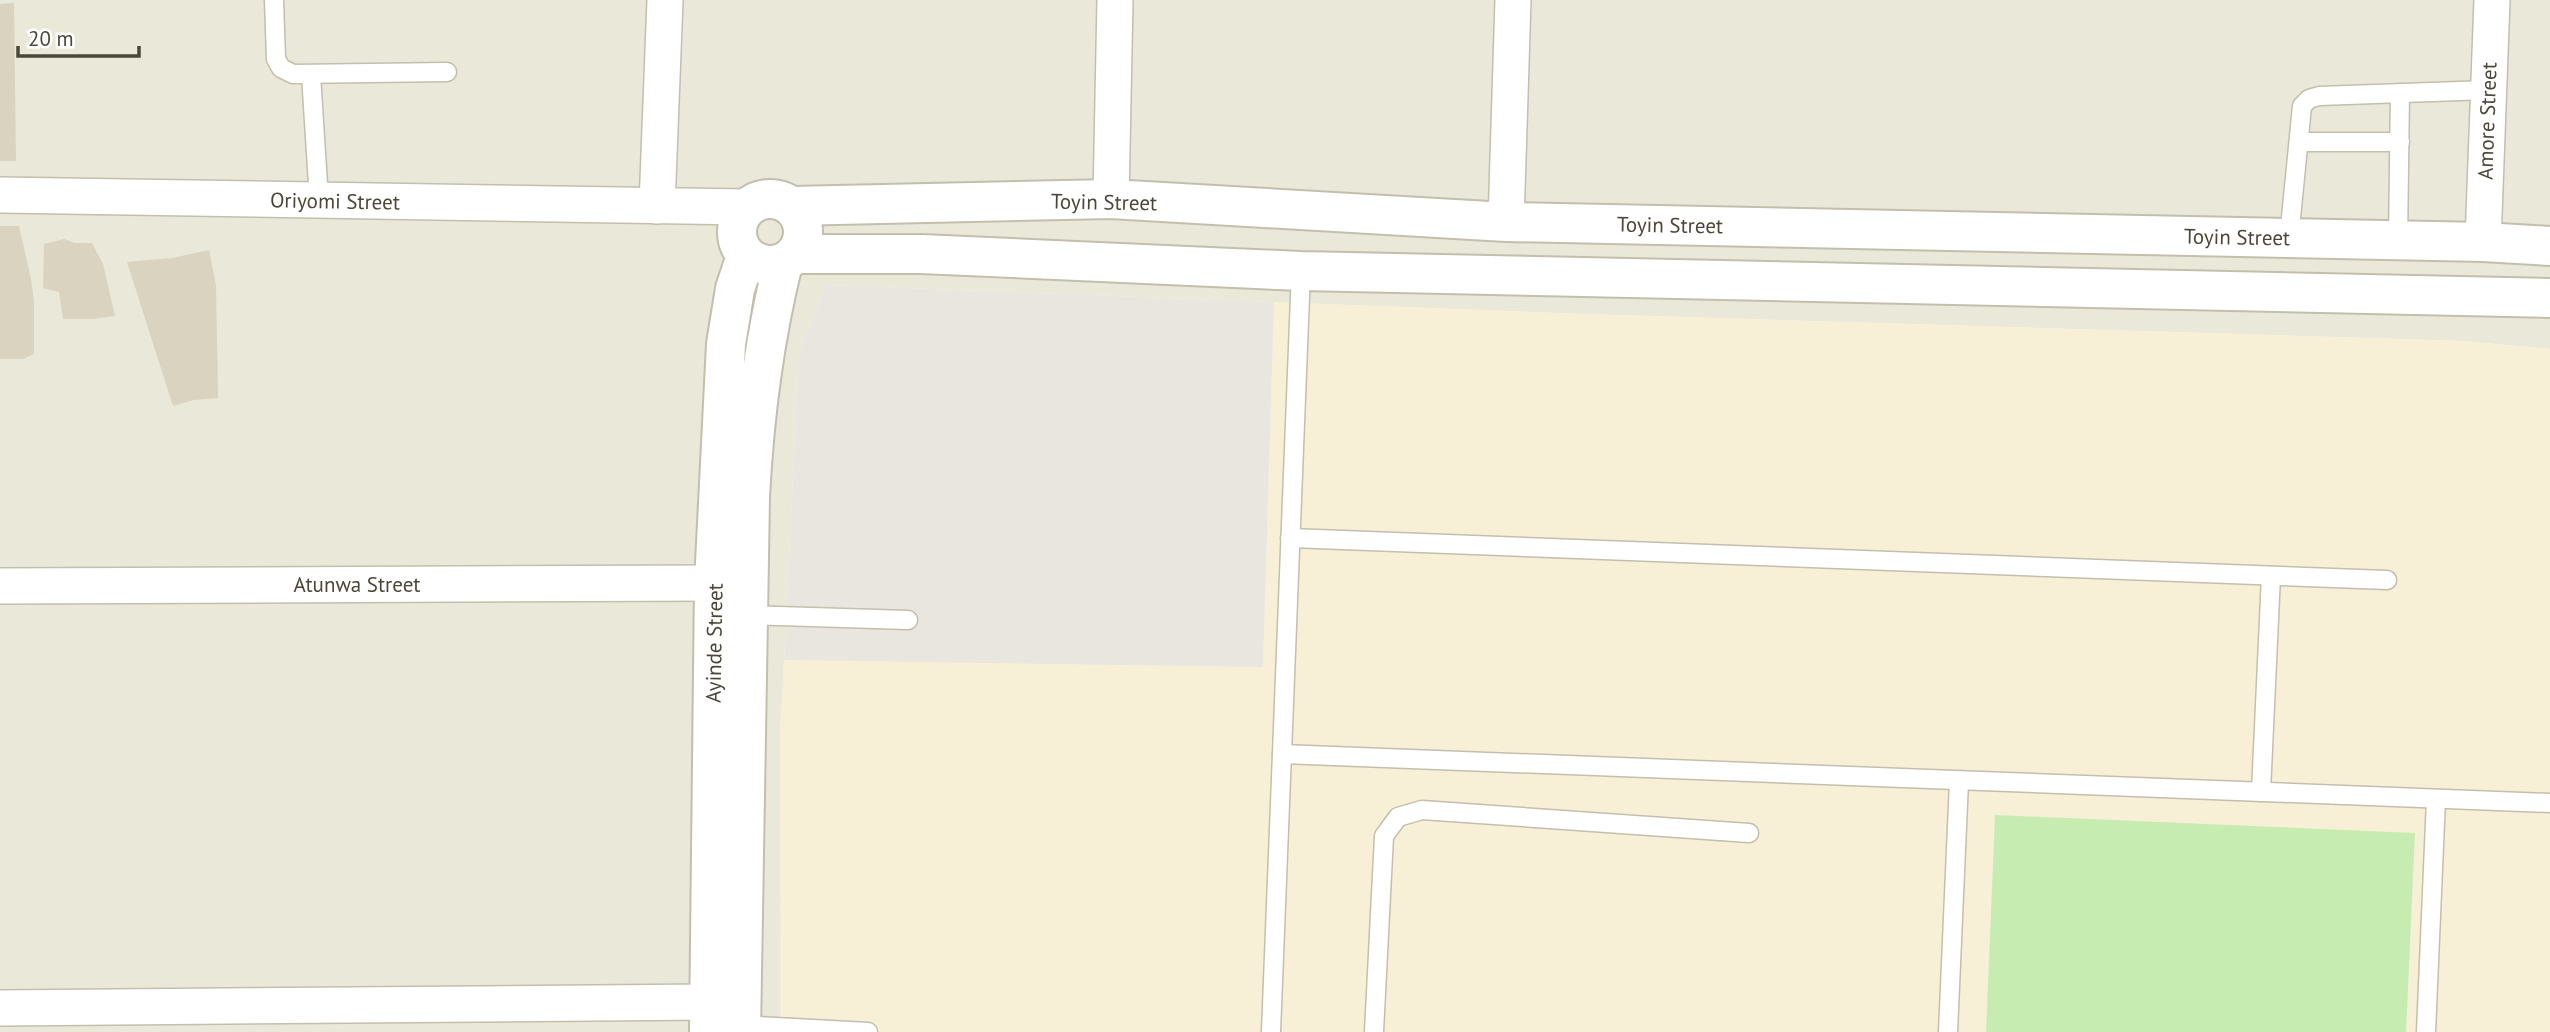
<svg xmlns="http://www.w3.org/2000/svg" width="2550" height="1032" font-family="'PT Sans',sans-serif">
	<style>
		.residential { fill: #eae8d9 }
		.commercial { fill: #f8f0d6 }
		.industrial { fill: #e9e6df }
		.green { fill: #c7ecb2 }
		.building { fill: #d9d3bf }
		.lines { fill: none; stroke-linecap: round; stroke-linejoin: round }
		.service-casing { stroke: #c3bfac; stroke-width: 21 }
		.minor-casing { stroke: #c3bfac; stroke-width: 38 }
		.tertiary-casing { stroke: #c3bfac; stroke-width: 42 }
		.service { stroke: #fff; stroke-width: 18 }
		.minor { stroke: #fff; stroke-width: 35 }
		.tertiary { stroke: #fff; stroke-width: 38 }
		.labels { text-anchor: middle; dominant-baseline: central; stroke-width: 5; stroke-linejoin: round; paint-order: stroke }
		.street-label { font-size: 21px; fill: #4b4738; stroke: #fff }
	</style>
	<rect width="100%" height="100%" fill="#f6f5eb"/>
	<!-- residential -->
	<path class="residential" d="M0,0H2550V349L2463,341L1585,314L826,285L799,353L780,742L781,1032H0Z"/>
	<!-- commercial -->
	<path class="commercial" d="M1274,302L1585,314L2463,341L2550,349V1032H782L780,742L784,660L1263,666Z"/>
	<!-- industrial -->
	<path class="industrial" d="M826,285L1274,302L1263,667L784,660L799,353Z"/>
	<!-- green -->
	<path class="green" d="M1995,815L2415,833L2406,1032H1986Z"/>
	<!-- building -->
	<g class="building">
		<path d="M14,3L16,161H0V4Z"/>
		<path d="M0,226H19L31,279L34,302V354L23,359H0Z"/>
		<path d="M64,239L75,243H92L103,264L115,316L94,319H63L59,292L43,288L44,244Z"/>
		<path d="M209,250L216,285L218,398L194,400L173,406L127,262L172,258Z"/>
	</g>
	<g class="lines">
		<defs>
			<g id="service">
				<path d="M274,0L276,59L281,68L293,74L447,72"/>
				<path d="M311,75L319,200"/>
				<path d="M2299,142H2400"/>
				<path d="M2289,238L2302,106L2309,99L2319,96L2488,90"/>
				<path d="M2398,240L2400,93"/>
				<path d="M1290,538L2387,580"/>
				<path d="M748,615L908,620"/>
				<path d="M1282,754L2550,803"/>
				<path d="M2261,792L2271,576"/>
				<path d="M741,1025L868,1032"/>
				<path d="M1271,1032L1301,271"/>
				<path d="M1374,1032L1384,836L1398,817L1422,810L1749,833"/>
				<path d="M1948,1032L1959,781"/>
				<path d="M2426,1032L2436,799"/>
			</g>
			<g id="minor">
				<path d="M0,195L747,207"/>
				<path d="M1111,199L1115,0"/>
				<path d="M657,206L665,0"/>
				<path d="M1506,222L1513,0"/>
				<path d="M2483,242L2492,0"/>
				<path d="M0,586L714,583"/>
				<path d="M0,1008L709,1002"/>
			</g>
			<g id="tertiary">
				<circle cx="770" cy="232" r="33"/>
				<path d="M791,206L1111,199L1506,222L2483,242L2550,246"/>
				<path d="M796,254H921L1301,271L2550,298"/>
				<path d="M709,1032L714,583L726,344L735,289L746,256"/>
				<path d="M741,1032L750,497C754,418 764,340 783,263"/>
			</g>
		</defs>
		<!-- service casing -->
		<use href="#service" class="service-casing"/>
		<!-- minor casing -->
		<use href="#minor" class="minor-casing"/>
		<!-- tertiary casing -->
		<use href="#tertiary" class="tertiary-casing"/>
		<!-- service -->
		<use href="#service" class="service"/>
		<!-- minor -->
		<use href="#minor" class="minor"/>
		<!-- tertiary -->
		<use href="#tertiary" class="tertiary"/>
	</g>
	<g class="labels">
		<!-- street labels -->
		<g class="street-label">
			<text transform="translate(2487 121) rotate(-88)">Amore Street</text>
			<text transform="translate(335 201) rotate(1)">Oriyomi Street</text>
			<text transform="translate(1104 202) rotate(1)">Toyin Street</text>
			<text transform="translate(1670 225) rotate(1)">Toyin Street</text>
			<text transform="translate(2237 237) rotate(1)">Toyin Street</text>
			<text x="357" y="584">Atunwa Street</text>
			<text transform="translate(714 643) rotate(-89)">Ayinde Street</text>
		</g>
	</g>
	<!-- scale -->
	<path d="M18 46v10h121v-10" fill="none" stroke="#4b4738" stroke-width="3.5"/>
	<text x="28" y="46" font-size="21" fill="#4b4738" stroke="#ffffff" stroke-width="5" paint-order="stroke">20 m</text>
</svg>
